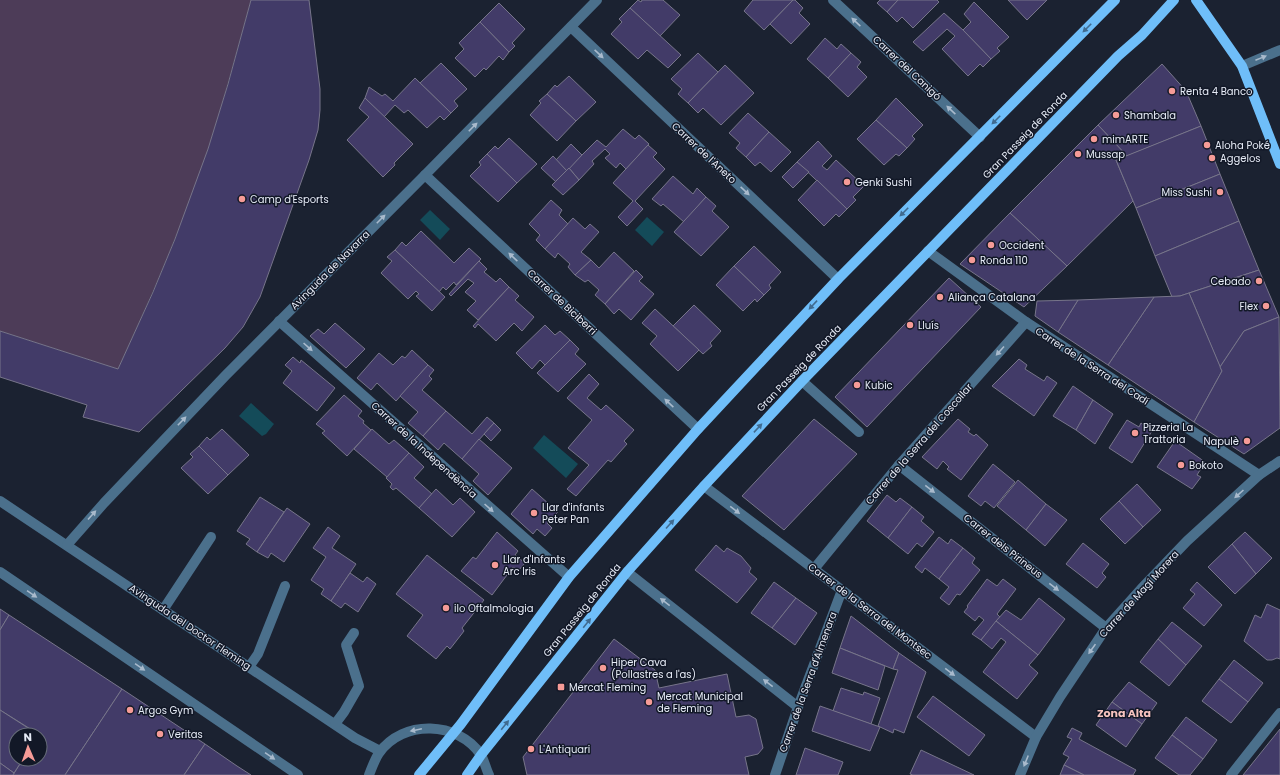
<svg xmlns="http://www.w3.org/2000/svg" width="1280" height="775" font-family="Poppins,sans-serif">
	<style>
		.green { fill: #4d3c58 }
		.water { fill: #144b59 }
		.building { fill: #423b68; stroke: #77758a }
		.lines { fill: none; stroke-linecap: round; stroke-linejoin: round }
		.minor { stroke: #4b708c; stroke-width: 10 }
		.major { stroke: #6fbef9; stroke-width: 10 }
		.oneway { fill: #a9bacc }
		.oneway2 { fill: #406b90 }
		.poi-dot { fill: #f59b97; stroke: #121827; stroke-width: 1.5 }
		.labels { text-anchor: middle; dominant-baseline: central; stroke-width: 3; stroke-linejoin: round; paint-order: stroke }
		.street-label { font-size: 10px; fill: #e7ecf7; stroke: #121827 }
		.poi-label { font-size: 10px; fill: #e7ecf7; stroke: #121827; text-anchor: start }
		.neighbourhood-label { font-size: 11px; font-weight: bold; fill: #f7c3bf; stroke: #121827 }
	</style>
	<rect width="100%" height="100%" fill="#1b2231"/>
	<!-- green -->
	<path class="green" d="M0,0H251C237,50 224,100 208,149C183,225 151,297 118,369L0,331Z"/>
	<!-- water -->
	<g class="water">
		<path d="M430,210L450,229L440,240L420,220Z"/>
		<path d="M647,217L664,232L652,246L635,230Z"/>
		<path d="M251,403L274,424L266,434L262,436L239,416Z"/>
		<path d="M544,435L578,464L566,478L533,448Z"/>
	</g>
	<!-- building -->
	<g class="building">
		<path d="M251,0H309L320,89V110L318,130L309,160L260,297L243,327L225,348L139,432L83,417L87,405L0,377V331L118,369L153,292L175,239L208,149L228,84Z"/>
		<path d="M638,0L641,2L642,0H663L680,15L660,36L630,8Z"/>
		<path d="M753,0H793L764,30L744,11Z"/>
		<path d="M793,0H795L803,8L799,13L810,24L791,44L770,24Z"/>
		<path d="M880,0H898L887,12L877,3Z"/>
		<path d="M898,0H937L939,2L913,28L902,17L897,22L887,12Z"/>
		<path d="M1008,0H1047L1027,20Z"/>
		<path d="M974,2L1009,37L997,48L1000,51L991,59L963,30L971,22L964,14Z"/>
		<path d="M499,3L525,29L512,43L515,46L509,52L480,22Z"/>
		<path d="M630,8L681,55L668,68L647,50L638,59L611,34L622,22L619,19Z"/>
		<path d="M944,13L963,30L991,59L983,67L980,64L968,76L942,49L955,36L947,29L923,51L913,42Z"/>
		<path d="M480,22L509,52L503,60L499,56L486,70L484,68L475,77L455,58L464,49L459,43Z"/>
		<path d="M825,38L837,49L841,44L851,53L828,78L807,59Z"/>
		<path d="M698,53L718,72L688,103L678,94L682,89L671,79Z"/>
		<path d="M851,53L861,62L857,67L867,77L848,97L828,78Z"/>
		<path d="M441,63L467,89L454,101L458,106L451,113L420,83Z"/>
		<path d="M1162,64L1186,91L1201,126L1127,156L1098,125Z"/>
		<path d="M725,65L754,93L721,125L703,108L698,113L688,103Z"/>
		<path d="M569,76L596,102L576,121L547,94L555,85L557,87Z"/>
		<path d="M415,78L451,113L444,120L440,116L427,128L408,110L404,113L395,105L384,117L365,98L369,87L382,96L385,94L393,101Z"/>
		<path d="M547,94L576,121L557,141L530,115L541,103L539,101Z"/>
		<path d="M365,98L413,144L394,163L395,165L383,177L347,140L369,117L359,108Z"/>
		<path d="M896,98L923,125L912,136L915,139L907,148L876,120Z"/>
		<path d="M748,113L769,132L746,157L736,148L740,143L729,133Z"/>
		<path d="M876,120L907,148L899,156L896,154L884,165L857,139Z"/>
		<path d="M1098,125L1127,156L1116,160L1133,201L1067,266L1010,213Z"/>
		<path d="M1201,126L1220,174L1136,208L1116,160Z"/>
		<path d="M623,129L635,139L639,135L649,144L626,169L620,163L616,168L605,158L610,154L605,149L592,161L594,164L579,180L569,168L597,140L606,147Z"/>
		<path d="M769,132L791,152L771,172L760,162L755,166L746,157Z"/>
		<path d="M509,138L537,164L517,183L487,154L495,146L498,149Z"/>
		<path d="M818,141L832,156L822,166L827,170L836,160L864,186L853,197L856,200L847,209L797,162Z"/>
		<path d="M571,144L582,155L567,171L556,160Z"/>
		<path d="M648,145L657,153L653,157L665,169L635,201L643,209L627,226L618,217L633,201L613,183Z"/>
		<path d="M487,154L517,183L498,202L470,176L481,165L479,162Z"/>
		<path d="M553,156L567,171L556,182L541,168Z"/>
		<path d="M797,162L809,172L793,188L782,177Z"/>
		<path d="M569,168L579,180L563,195L552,185Z"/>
		<path d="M1220,174L1239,221L1155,256L1136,208Z"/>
		<path d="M673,176L693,194L697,188L706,197L684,222L663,204L661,206L652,199Z"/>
		<path d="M817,180L847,209L839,217L836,214L824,226L798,200Z"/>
		<path d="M706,197L716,206L712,211L729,227L701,256L674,232Z"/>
		<path d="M551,200L562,210L559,215L568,224L545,249L536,240L540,235L529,224Z"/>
		<path d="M1010,213L1067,266L1024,307L960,264Z"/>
		<path d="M573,218L585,229L590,224L599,232L581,252L591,260L575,275L568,267L570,264L558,253L555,258L545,249Z"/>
		<path d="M1239,221L1259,270L1180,296L1172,297L1155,256Z"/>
		<path d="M421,231L454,263L469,248L481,259L456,285L454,282L446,290L443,287L439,292L395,250L402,242L406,246Z"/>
		<path d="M754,246L781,272L769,285L771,288L764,295L734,266Z"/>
		<path d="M395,250L445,297L432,311L416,296L419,294L416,291L408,299L381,273L392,261L387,257Z"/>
		<path d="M614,252L634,271L605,304L595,295L599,290L588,280L585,282L575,275L591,260L599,268Z"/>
		<path d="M479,261L487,269L484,272L496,282L500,278L509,287L478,320L467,310L476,301L465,292L474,283L468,279L451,296L449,294Z"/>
		<path d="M734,266L764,295L757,302L755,299L743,311L716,285Z"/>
		<path d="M636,270L643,277L639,281L654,294L631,320L619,309L614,314L605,304Z"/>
		<path d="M1259,270L1279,317L1244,331L1220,367L1189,293Z"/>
		<path d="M949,278L981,307L867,427L835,397Z"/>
		<path d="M509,287L519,296L515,300L534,317L522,331L514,323L496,341L478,324L475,328L473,326Z"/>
		<path d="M1189,293L1222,371L1194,422L1108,365L1154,297L1180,296Z"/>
		<path d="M1154,297L1108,365L1058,332L1078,300Z"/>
		<path d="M1078,300L1058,332L1035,316L1037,301Z"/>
		<path d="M694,305L721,331L710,343L712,346L703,354L673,326Z"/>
		<path d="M655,309L699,350L678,371L650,344L657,336L642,323Z"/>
		<path d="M1279,317L1280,428L1244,454L1194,422L1222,371L1220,367L1244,331Z"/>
		<path d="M335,323L365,349L346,368L310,336L318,329L324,334Z"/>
		<path d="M545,325L555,335L560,331L570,340L545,365L540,360L532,369L516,353Z"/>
		<path d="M570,340L579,349L575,354L586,364L558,392L537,373Z"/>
		<path d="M412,350L428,365L396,401L377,383L371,390L357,378L379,353L393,365L402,356L405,358Z"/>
		<path d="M293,357L300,363L301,360L335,388L317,411L283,383L292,371L285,365Z"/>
		<path d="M1019,359L1027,365L1025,369L1044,381L1047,376L1057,383L1034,416L992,386Z"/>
		<path d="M428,365L434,370L429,376L432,379L422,390L446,411L423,436L408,423L418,412L400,396Z"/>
		<path d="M589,374L599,384L587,398L601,410L606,405L634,430L624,441L627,444L611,462L608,460L576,496L567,489L589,465L568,448L592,420L567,398Z"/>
		<path d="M1073,386L1093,400L1076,430L1053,416Z"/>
		<path d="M344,395L362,411L358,416L364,421L363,423L371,430L347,456L322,433L325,431L316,424Z"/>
		<path d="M1093,400L1113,414L1095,444L1076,430Z"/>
		<path d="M446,411L472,434L487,417L494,423L462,459L444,443L438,450L423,436Z"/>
		<path d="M814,419L857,454L784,530L742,496Z"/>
		<path d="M958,419L970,429L968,432L974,436L976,434L988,445L961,480L947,469L949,467L943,461L937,469L922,457Z"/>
		<path d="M1127,420L1139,427L1141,423L1152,431L1132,463L1109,448Z"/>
		<path d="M494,423L501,430L491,441L484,434Z"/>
		<path d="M222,429L249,455L228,475L199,446L207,437L210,440Z"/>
		<path d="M372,429L389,444L394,440L409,453L387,477L354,449Z"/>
		<path d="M479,439L512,468L488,495L473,481L479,474L462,459Z"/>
		<path d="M1175,441L1205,462L1197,475L1201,477L1192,489L1157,467Z"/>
		<path d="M199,446L228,475L208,494L181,468L193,457L190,454Z"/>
		<path d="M409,453L424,467L414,478L432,494L419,508L396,488L393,490L390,487L392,484L386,478Z"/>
		<path d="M993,464L1015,482L994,508L985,501L981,506L968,496Z"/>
		<path d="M1018,480L1046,504L1026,530L997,506Z"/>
		<path d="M1137,484L1161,510L1143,527L1119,501Z"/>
		<path d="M436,489L453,505L460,498L475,512L452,537L419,508Z"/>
		<path d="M532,489L558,512L547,523L552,528L545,536L537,529L533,534L511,514Z"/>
		<path d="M887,495L896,502L900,498L912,507L888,538L867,521Z"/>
		<path d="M260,497L284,512L257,552L246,544L250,539L237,531Z"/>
		<path d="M1119,501L1143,527L1125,544L1100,519Z"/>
		<path d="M1046,504L1067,520L1045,546L1026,530Z"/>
		<path d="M912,507L924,517L921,521L934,532L922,547L917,543L908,554L888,538Z"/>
		<path d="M287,508L310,524L284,562L271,553L268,558L257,552Z"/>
		<path d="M328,527L340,536L332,548L356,564L331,601L321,594L324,589L311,580L326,557L313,548Z"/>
		<path d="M497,532L518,551L515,555L525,563L518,571L513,567L492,595L461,571L473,557L476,559Z"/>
		<path d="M1245,532L1272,558L1256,574L1232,544Z"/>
		<path d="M939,537L948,544L951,539L963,548L939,579L925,568L922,573L915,567Z"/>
		<path d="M1083,543L1109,564L1102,573L1106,577L1097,588L1066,564Z"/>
		<path d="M1232,544L1256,574L1235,594L1208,567Z"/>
		<path d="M716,545L724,552L727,548L741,556L751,568L749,572L757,579L737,603L695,570Z"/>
		<path d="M963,548L975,558L972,563L980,570L960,595L957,594L949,605L940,598L949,587L939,579Z"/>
		<path d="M427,555L484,600L462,628L464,631L450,649L447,646L436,659L407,636L423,615L396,594Z"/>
		<path d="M350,573L363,582L367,577L376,584L358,612L345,603L341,608L331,601Z"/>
		<path d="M987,579L997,586L1003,579L1016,589L997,614L1000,617L981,640L972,634L984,620L979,616L975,621L964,612L968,607L967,606Z"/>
		<path d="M774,582L796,598L772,628L751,613Z"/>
		<path d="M1197,582L1222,605L1204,626L1183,608L1195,594L1190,590Z"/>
		<path d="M796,598L817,613L795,645L772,628Z"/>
		<path d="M1039,598L1065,619L1038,655L996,621L1006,610L1021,620Z"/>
		<path d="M1267,604L1280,610V659L1277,658L1272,660H1267L1244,641L1255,615L1261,618Z"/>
		<path d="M0,609L9,615L0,630Z"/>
		<path d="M9,615L122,689L65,775H13L23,759H40V735L0,710V630Z"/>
		<path d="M851,616L899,653L893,669L840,648Z"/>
		<path d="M996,621L1038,655L1029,665L1038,673L1017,699L983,672L1006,642L1001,638L992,649L981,640Z"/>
		<path d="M1172,622L1202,646L1186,665L1158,639Z"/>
		<path d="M614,639L655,670L659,688L727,674L736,717L749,715L756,719L763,748L758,754L745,757L749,775H527L523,757Z"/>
		<path d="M1158,639L1186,665L1169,686L1140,662Z"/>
		<path d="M840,648L885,666L878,690L832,673Z"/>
		<path d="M899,653L926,672L904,733L894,729L893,733L878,726L898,670L893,669Z"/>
		<path d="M1234,660L1263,683L1248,702L1219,679Z"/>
		<path d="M1219,679L1248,702L1231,723L1202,701Z"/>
		<path d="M1129,682L1157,703L1142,724L1112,702Z"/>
		<path d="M841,688L863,695L864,692L880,698L871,724L833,711Z"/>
		<path d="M122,689L205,744L184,775H65Z"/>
		<path d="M933,696L985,735L969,756L917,717Z"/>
		<path d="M1112,702L1142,724L1126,747L1096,725Z"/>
		<path d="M820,706L880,727L870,751L812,731Z"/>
		<path d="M0,710L39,735H16V759H23L14,773L0,763Z"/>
		<path d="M1186,717L1217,740L1203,759L1172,735Z"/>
		<path d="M1072,728L1082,733L1079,739L1136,770L1133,775H1084L1064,765L1069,757L1063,754L1072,739L1067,737Z"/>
		<path d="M1280,729V775H1243Z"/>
		<path d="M1172,735L1203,759L1190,775H1179L1155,758Z"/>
		<path d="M205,744L237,766L251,775H184Z"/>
		<path d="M805,748L843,762L838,775H796Z"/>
		<path d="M921,750L974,775H913L910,774Z"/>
		<path d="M0,763L14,773L13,775H0Z"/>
		<path d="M1064,765L1084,775H1060Z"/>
	</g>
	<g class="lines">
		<!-- minor -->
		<g class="minor">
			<path d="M833,0L980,137"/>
			<path d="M571,27L838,279"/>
			<path d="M1242,66L1280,50"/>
			<path d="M425,175L698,429"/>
			<path d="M928,251L1026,322L1259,475"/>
			<path d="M279,321L569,577"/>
			<path d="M802,381L859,432"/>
			<path d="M899,465L1106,628"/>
			<path d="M704,486L1036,737"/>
			<path d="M0,501L355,738L380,751"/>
			<path d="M67,545L104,503L226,375L425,175L597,0"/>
			<path d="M814,569L899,465L1026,322"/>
			<path d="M0,572L298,775"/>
			<path d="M627,572L798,707"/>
			<path d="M163,610L211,537"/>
			<path d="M249,667L258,654L285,586"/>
			<path d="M335,724L344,712L359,686L346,645L354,633"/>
			<path d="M369,775C372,767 375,759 379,753C403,719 458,721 481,755C484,760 486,769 489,775"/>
			<path d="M775,775L798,707L842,590"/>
			<path d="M1020,775L1036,737L1060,697L1106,628L1141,589L1187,541L1259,475L1280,461"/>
			<path d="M1231,775L1280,713"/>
		</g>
		<!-- major -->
		<g class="major">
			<path d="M1196,0L1242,66L1280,164"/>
			<path d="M419,775L461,724L569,577L698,429L838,279L1115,0"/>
			<path d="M467,775L481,755L627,572L704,486L802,381L1118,56L1142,35L1174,0"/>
		</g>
	</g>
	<!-- one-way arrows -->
	<defs><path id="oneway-solid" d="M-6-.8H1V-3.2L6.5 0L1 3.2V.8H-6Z"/></defs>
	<g class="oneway">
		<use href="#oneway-solid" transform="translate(856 22) rotate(-137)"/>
		<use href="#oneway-solid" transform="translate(599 54) rotate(43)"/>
		<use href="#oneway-solid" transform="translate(1261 58) rotate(-22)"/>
		<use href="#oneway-solid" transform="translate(951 110) rotate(-137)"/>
		<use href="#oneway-solid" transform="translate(473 127) rotate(-45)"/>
		<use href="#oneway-solid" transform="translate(745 191) rotate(43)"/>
		<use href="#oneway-solid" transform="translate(381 219) rotate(-45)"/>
		<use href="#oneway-solid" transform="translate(513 257) rotate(-137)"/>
		<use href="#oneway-solid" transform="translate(308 347) rotate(42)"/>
		<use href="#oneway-solid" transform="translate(1000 351) rotate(132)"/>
		<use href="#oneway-solid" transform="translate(669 403) rotate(-137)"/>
		<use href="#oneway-solid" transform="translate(182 421) rotate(-46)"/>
		<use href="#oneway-solid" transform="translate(930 489) rotate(38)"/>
		<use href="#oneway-solid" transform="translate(1239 494) rotate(138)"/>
		<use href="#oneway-solid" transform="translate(489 508) rotate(42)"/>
		<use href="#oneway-solid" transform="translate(735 510) rotate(37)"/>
		<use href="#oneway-solid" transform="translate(92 515) rotate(-48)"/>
		<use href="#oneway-solid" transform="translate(1054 587) rotate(38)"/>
		<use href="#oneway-solid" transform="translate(32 594) rotate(34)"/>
		<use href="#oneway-solid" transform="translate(665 602) rotate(-142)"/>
		<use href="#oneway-solid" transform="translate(1092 649) rotate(125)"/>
		<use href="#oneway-solid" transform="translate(140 667) rotate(34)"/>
		<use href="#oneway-solid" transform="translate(950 672) rotate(37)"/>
		<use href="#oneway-solid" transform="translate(768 683) rotate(-142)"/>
		<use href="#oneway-solid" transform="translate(416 730) rotate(168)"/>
		<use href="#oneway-solid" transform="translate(270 756) rotate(34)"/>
		<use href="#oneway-solid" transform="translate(1026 761) rotate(112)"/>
	</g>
	<g class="oneway2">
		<use href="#oneway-solid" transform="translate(1087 28) rotate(135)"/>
		<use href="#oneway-solid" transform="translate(996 120) rotate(135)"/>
		<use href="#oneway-solid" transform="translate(904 212) rotate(135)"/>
		<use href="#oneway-solid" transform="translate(813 305) rotate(133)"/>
		<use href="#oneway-solid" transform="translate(758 428) rotate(-47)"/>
		<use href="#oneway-solid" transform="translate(670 524) rotate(-48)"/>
		<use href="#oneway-solid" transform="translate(587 623) rotate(-51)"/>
		<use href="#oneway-solid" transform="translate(505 725) rotate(-51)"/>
	</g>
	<!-- markers -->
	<g class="poi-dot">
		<circle cx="1172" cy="91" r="4"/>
		<circle cx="1116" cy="115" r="4"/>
		<circle cx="1094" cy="139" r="4"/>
		<circle cx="1207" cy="145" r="4"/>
		<circle cx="1078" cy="154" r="4"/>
		<circle cx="1212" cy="158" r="4"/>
		<circle cx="847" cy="182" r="4"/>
		<circle cx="1220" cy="192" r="4"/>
		<circle cx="242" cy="199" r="4"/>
		<circle cx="991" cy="245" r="4"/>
		<circle cx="972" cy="260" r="4"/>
		<circle cx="1259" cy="281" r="4"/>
		<circle cx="940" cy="297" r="4"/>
		<circle cx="1266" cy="306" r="4"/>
		<circle cx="910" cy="325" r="4"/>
		<circle cx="857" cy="385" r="4"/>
		<circle cx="1135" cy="433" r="4"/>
		<circle cx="1247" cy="441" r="4"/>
		<circle cx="1181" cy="465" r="4"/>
		<circle cx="534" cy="513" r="4"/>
		<circle cx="495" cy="565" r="4"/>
		<circle cx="446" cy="608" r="4"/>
		<circle cx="603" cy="668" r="4"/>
		<rect x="557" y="683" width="8" height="8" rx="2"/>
		<circle cx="649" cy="702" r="4"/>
		<circle cx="130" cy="710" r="4"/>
		<circle cx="160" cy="734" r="4"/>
		<circle cx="531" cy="749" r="4"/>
	</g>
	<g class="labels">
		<!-- street labels -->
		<g class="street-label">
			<text transform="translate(907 68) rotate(43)">Carrer del Canigó</text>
			<text transform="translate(1025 135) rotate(-46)">Gran Passeig de Ronda</text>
			<text transform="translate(704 153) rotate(43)">Carrer de l'Aneto</text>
			<text transform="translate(330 270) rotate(-45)">Avinguda de Navarra</text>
			<text transform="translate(562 302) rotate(43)">Carrer de Biciberri</text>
			<text transform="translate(1092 366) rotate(33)">Carrer de la Serra del Cadí</text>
			<text transform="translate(799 368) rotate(-46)">Gran Passeig de Ronda</text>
			<text transform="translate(919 444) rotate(-49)">Carrer de la Serra del Coscollar</text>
			<text transform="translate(424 450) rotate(42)">Carrer de la Independència</text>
			<text transform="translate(1003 546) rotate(38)">Carrer dels Pirineus</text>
			<text transform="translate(1139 594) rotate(-48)">Carrer de Magí Morera</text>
			<text transform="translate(582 610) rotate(-51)">Gran Passeig de Ronda</text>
			<text transform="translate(870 611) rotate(37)">Carrer de la Serra del Montsec</text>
			<text transform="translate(190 627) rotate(34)">Avinguda del Doctor Fleming</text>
			<text transform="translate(808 682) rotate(-70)">Carrer de la Serra d'Almenara</text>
		</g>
		<!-- poi labels -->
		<g class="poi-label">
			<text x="1180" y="91">Renta 4 Banco</text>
			<text x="1124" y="115">Shambala</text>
			<text x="1102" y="139">mimARTE</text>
			<text x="1215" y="145">Aloha Poké</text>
			<text x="1086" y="154">Mussap</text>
			<text x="1220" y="158">Aggelos</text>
			<text x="855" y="182">Genki Sushi</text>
			<text x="1212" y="192" text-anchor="end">Miss Sushi</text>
			<text x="250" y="199">Camp d'Esports</text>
			<text x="999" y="245">Occident</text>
			<text x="980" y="260">Ronda 110</text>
			<text x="1251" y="281" text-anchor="end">Cebado</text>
			<text x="948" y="297">Aliança Catalana</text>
			<text x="1258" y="306" text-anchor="end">Flex</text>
			<text x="918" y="325">Lluís</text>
			<text x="865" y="385">Kubic</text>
			<text x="1143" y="427">Pizzeria La<tspan x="1143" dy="12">Trattoria</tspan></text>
			<text x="1239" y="441" text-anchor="end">Napulè</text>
			<text x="1189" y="465">Bokoto</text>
			<text x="542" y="507">Llar d'infants<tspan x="542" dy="12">Peter Pan</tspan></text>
			<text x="503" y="559">Llar d'Infants<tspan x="503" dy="12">Arc Iris</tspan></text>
			<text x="454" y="608">ilo Oftalmologia</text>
			<text x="611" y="662">Hiper Cava<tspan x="611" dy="12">(Pollastres a l'as)</tspan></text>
			<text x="569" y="687">Mercat Fleming</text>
			<text x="657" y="696">Mercat Municipal<tspan x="657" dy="12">de Fleming</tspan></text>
			<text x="138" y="710">Argos Gym</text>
			<text x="168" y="734">Veritas</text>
			<text x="539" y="749">L'Antiquari</text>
		</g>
		<!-- neighbourhood labels -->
		<g class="neighbourhood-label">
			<text x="1124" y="713">Zona Alta</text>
		</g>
	</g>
	<!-- north arrow -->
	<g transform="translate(28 747) rotate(358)"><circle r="19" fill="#121827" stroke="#676d7a"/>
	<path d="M0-3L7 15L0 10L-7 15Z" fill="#f59b97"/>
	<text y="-6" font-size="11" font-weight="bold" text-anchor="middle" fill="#e7ecf7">N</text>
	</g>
</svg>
